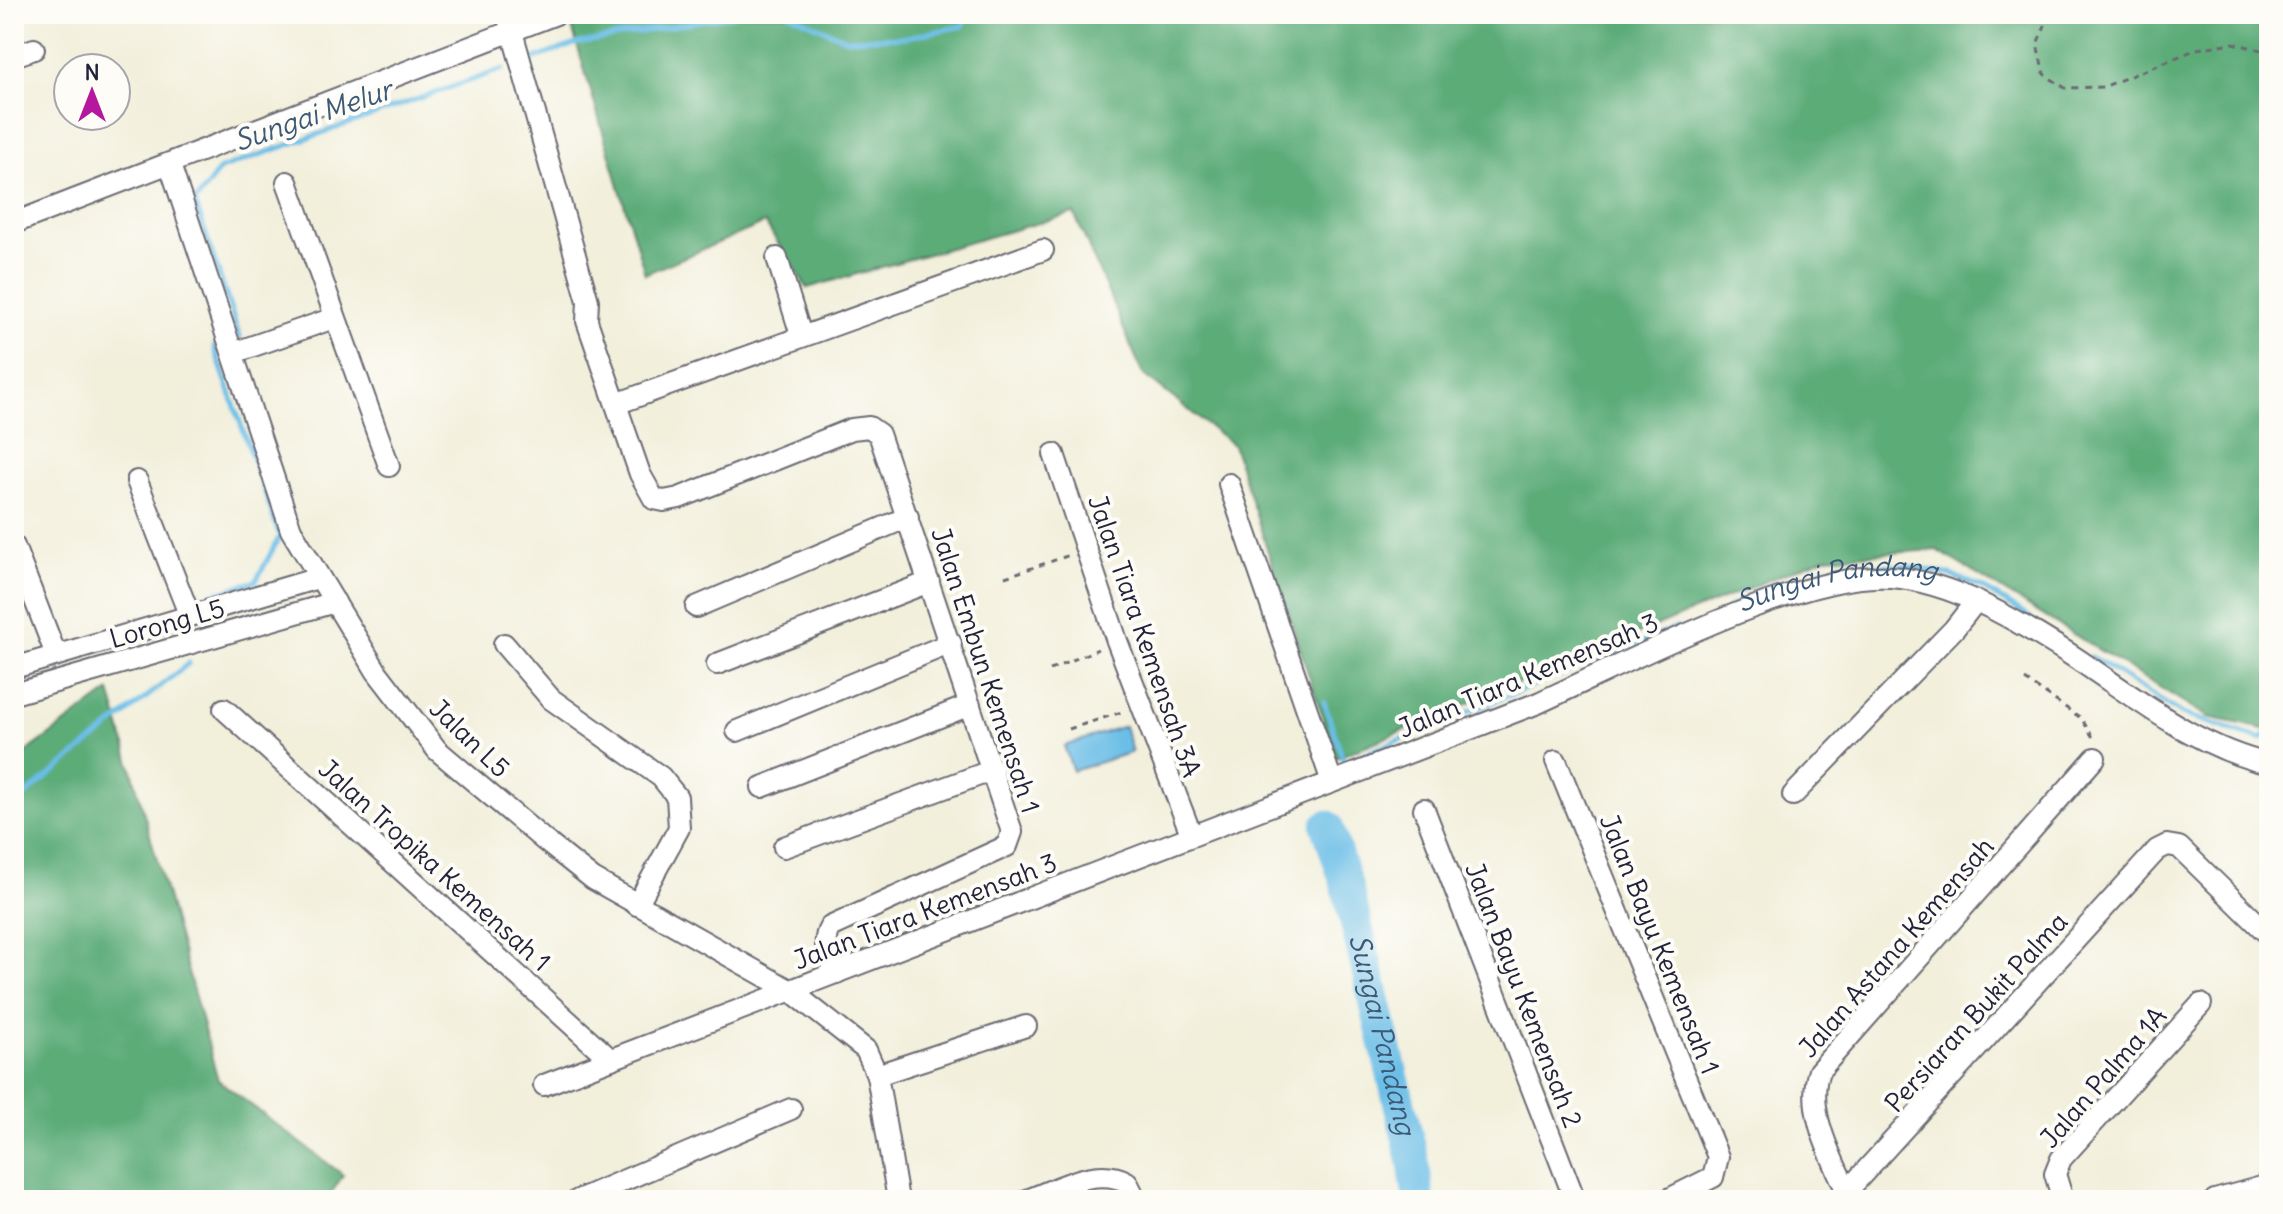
<svg xmlns="http://www.w3.org/2000/svg" width="2283" height="1214" font-family="Delius,sans-serif">
	<style>
		.forest { fill: #5cac78; stroke: #3f675a; stroke-width: 2 }
		.water { fill: #6bbee7; stroke: #467091; stroke-width: 2 }
		.lines { fill: none; stroke-linecap: round; stroke-linejoin: round }
		.stream { stroke: #6bbee7; stroke-width: 5 }
		.river { stroke: #6bbee7; stroke-width: 32 }
		.minor-casing { stroke: #6b6a73; stroke-width: 24 }
		.path { stroke: #6b6a73; stroke-width: 3; stroke-dasharray: 6 6; stroke-linecap: butt }
		.minor { stroke: #fff; stroke-width: 20 }
		.labels { text-anchor: middle; dominant-baseline: central; stroke-width: 8; stroke-linejoin: round; paint-order: stroke }
		.street-label { font-size: 26px; fill: #22223b; stroke: #fdfcf7 }
		.water-label { font-size: 28px; font-style: italic; fill: #3c5977; stroke: #fdfcf7 }
	</style>
	<rect width="100%" height="100%" fill="#fdfcf7"/>
	<filter id="ink" filterUnits="userSpaceOnUse"><feTurbulence type="fractalNoise" baseFrequency=".0125" numOctaves="2"/><feDisplacementMap in="SourceGraphic" scale="16" xChannelSelector="R" yChannelSelector="G"/><feConvolveMatrix kernelMatrix="1 2 1 2 8 2 1 2 1" color-interpolation-filters="sRGB"/></filter>
	<filter id="wash" filterUnits="userSpaceOnUse"><feTurbulence type="fractalNoise" baseFrequency=".006" numOctaves="4" result="noise"/><feDisplacementMap in="SourceGraphic" scale="32" xChannelSelector="R" yChannelSelector="G"/><feGaussianBlur stdDeviation="1.8" result="paint"/><feColorMatrix in="noise" values="0 0 0 0 0 0 0 0 0 0 0 0 0 0 0 0 0 1.4 0 .05"/><feComposite in="paint" operator="in"/></filter>
	<g filter="url(#wash)">
		<rect width="100%" height="100%" fill="#f2efdb"/>
		<!-- forest -->
		<g class="forest">
			<path d="M568,14H2269V730L2208,717L1937,550L1825,557L1336,758L1233,445L1143,374L1074,213L807,288L765,223L645,274Z"/>
			<path d="M110,691L218,1080L343,1175L327,1200H14V761Z"/>
		</g>
		<!-- water -->
		<path class="water" d="M1124,726L1132,752L1073,771L1064,746Z"/>
		<g class="lines">
			<!-- stream -->
			<g class="stream">
				<path d="M790,14L846,39L906,37L963,26L968,14"/>
				<path d="M531,60L575,44L738,14"/>
				<path d="M240,337L195,202L220,169L503,69"/>
				<path d="M200,598L256,581L280,536L214,347"/>
				<path id="s1" d="M1731,606C1812,572 1898,545 1982,588C1999,597 2014,608 2030,618"/>
				<path d="M2092,657L2182,714L2261,739L2269,732"/>
				<path d="M1324,702L1344,762L1677,628"/>
				<path d="M14,804L189,663"/>
			</g>
			<!-- river -->
			<path class="river" id="s2" d="M1327,826L1347,886L1413,1160L1419,1200"/>
		</g>
	</g>
	<g filter="url(#ink)">
		<g class="lines">
			<defs>
				<g id="minor">
					<path d="M507,14L588,301L587,321L640,474L654,499L664,501L679,498L852,429L869,427L879,434L1012,832L1007,846L830,927C820,943 830,958 837,973"/>
					<path d="M14,56L34,49"/>
					<path d="M170,165L291,530L377,672L437,750L544,840L593,879L791,991L866,1050L877,1075L898,1200"/>
					<path d="M287,182L389,466"/>
					<path d="M14,223L556,14"/>
					<path d="M777,258L801,335"/>
					<path d="M233,353L334,318"/>
					<path d="M616,404L1043,250"/>
					<path d="M1054,454L1117,641L1191,834"/>
					<path d="M137,481L189,614"/>
					<path d="M1229,484L1332,782"/>
					<path d="M14,546L56,655"/>
					<path d="M696,607L908,517"/>
					<path d="M504,644L551,699L661,777L677,797L679,828L637,905"/>
					<path d="M717,664L929,582"/>
					<path d="M14,668L318,578"/>
					<path d="M14,694L335,602"/>
					<path d="M224,709L610,1059"/>
					<path d="M737,731L951,643"/>
					<path d="M1556,761L1718,1157L1713,1177L1667,1200"/>
					<path d="M762,787L970,705"/>
					<path d="M1793,795L1954,629L1976,601"/>
					<path d="M1424,809L1575,1200"/>
					<path d="M784,847L993,770"/>
					<path d="M877,1075L1026,1026"/>
					<path d="M544,1085L1538,703C1622,665 1802,570 1891,577C1953,582 2016,620 2068,653C2133,695 2192,746 2269,764"/>
					<path d="M1848,1194C1832,1158 1805,1110 1819,1071L2095,758"/>
					<path d="M578,1200L791,1109"/>
					<path d="M1027,1200C1058,1189 1096,1165 1127,1182L1136,1200"/>
					<path d="M1839,1200L2157,850L2167,845L2179,847L2269,935"/>
					<path d="M2063,1200L2055,1174L2061,1159L2201,1004"/>
					<path d="M2215,1200L2269,1185"/>
				</g>
			</defs>
			<!-- minor casing -->
			<use href="#minor" class="minor-casing"/>
			<!-- path -->
			<g class="path">
				<path d="M2050,14L2037,44L2044,74L2065,88L2103,87L2197,49L2233,43L2269,52"/>
				<path d="M1005,577L1070,555"/>
				<path d="M1050,670L1098,649"/>
				<path d="M2025,680L2081,718L2094,739"/>
				<path d="M1069,729L1125,711"/>
			</g>
			<!-- minor -->
			<use href="#minor" class="minor"/>
		</g>
	</g>
	<g class="labels">
		<!-- street labels -->
		<g class="street-label">
			<text transform="translate(167 623) rotate(-16)">Lorong L5</text>
			<text transform="translate(1145 636) rotate(71)">Jalan Tiara Kemensah 3A</text>
			<text transform="translate(986 670) rotate(72)">Jalan Embun Kemensah 1</text>
			<text transform="translate(1528 675) rotate(-23)">Jalan Tiara Kemensah 3</text>
			<text transform="translate(470 738) rotate(44)">Jalan L5</text>
			<text transform="translate(435 865) rotate(42)">Jalan Tropika Kemensah 1</text>
			<text transform="translate(925 911) rotate(-21)">Jalan Tiara Kemensah 3</text>
			<text transform="translate(1660 944) rotate(68)">Jalan Bayu Kemensah 1</text>
			<text transform="translate(1896 947) rotate(-49)">Jalan Astana Kemensah</text>
			<text transform="translate(1524 995) rotate(69)">Jalan Bayu Kemensah 2</text>
			<text transform="translate(1976 1012) rotate(-48)">Persiaran Bukit Palma</text>
			<text transform="translate(2103 1077) rotate(-49)">Jalan Palma 1A</text>
		</g>
		<!-- water labels -->
		<g class="water-label">
			<text transform="translate(313 115) rotate(-19)">Sungai Melur</text>
			<text stroke="none"><textPath href="#s1" startOffset="110">Sungai Pandang</textPath></text>
			<text stroke="none"><textPath href="#s2" startOffset="216">Sungai Pandang</textPath></text>
		</g>
	</g>
	<!-- margin -->
	<rect width="2283" height="1214" fill="none" stroke="#fdfcf7" stroke-width="48"/>
	<!-- north arrow -->
	<g transform="translate(92 92)"><circle r="38" fill="#fdfcf7" stroke="#a5a5ac" stroke-width="2"/>
	<path d="M0-6L14 30L0 20L-14 30Z" fill="#b5179e"/>
	<text y="-12" font-size="22" font-weight="bold" text-anchor="middle" fill="#22223b">N</text>
	</g>
</svg>
